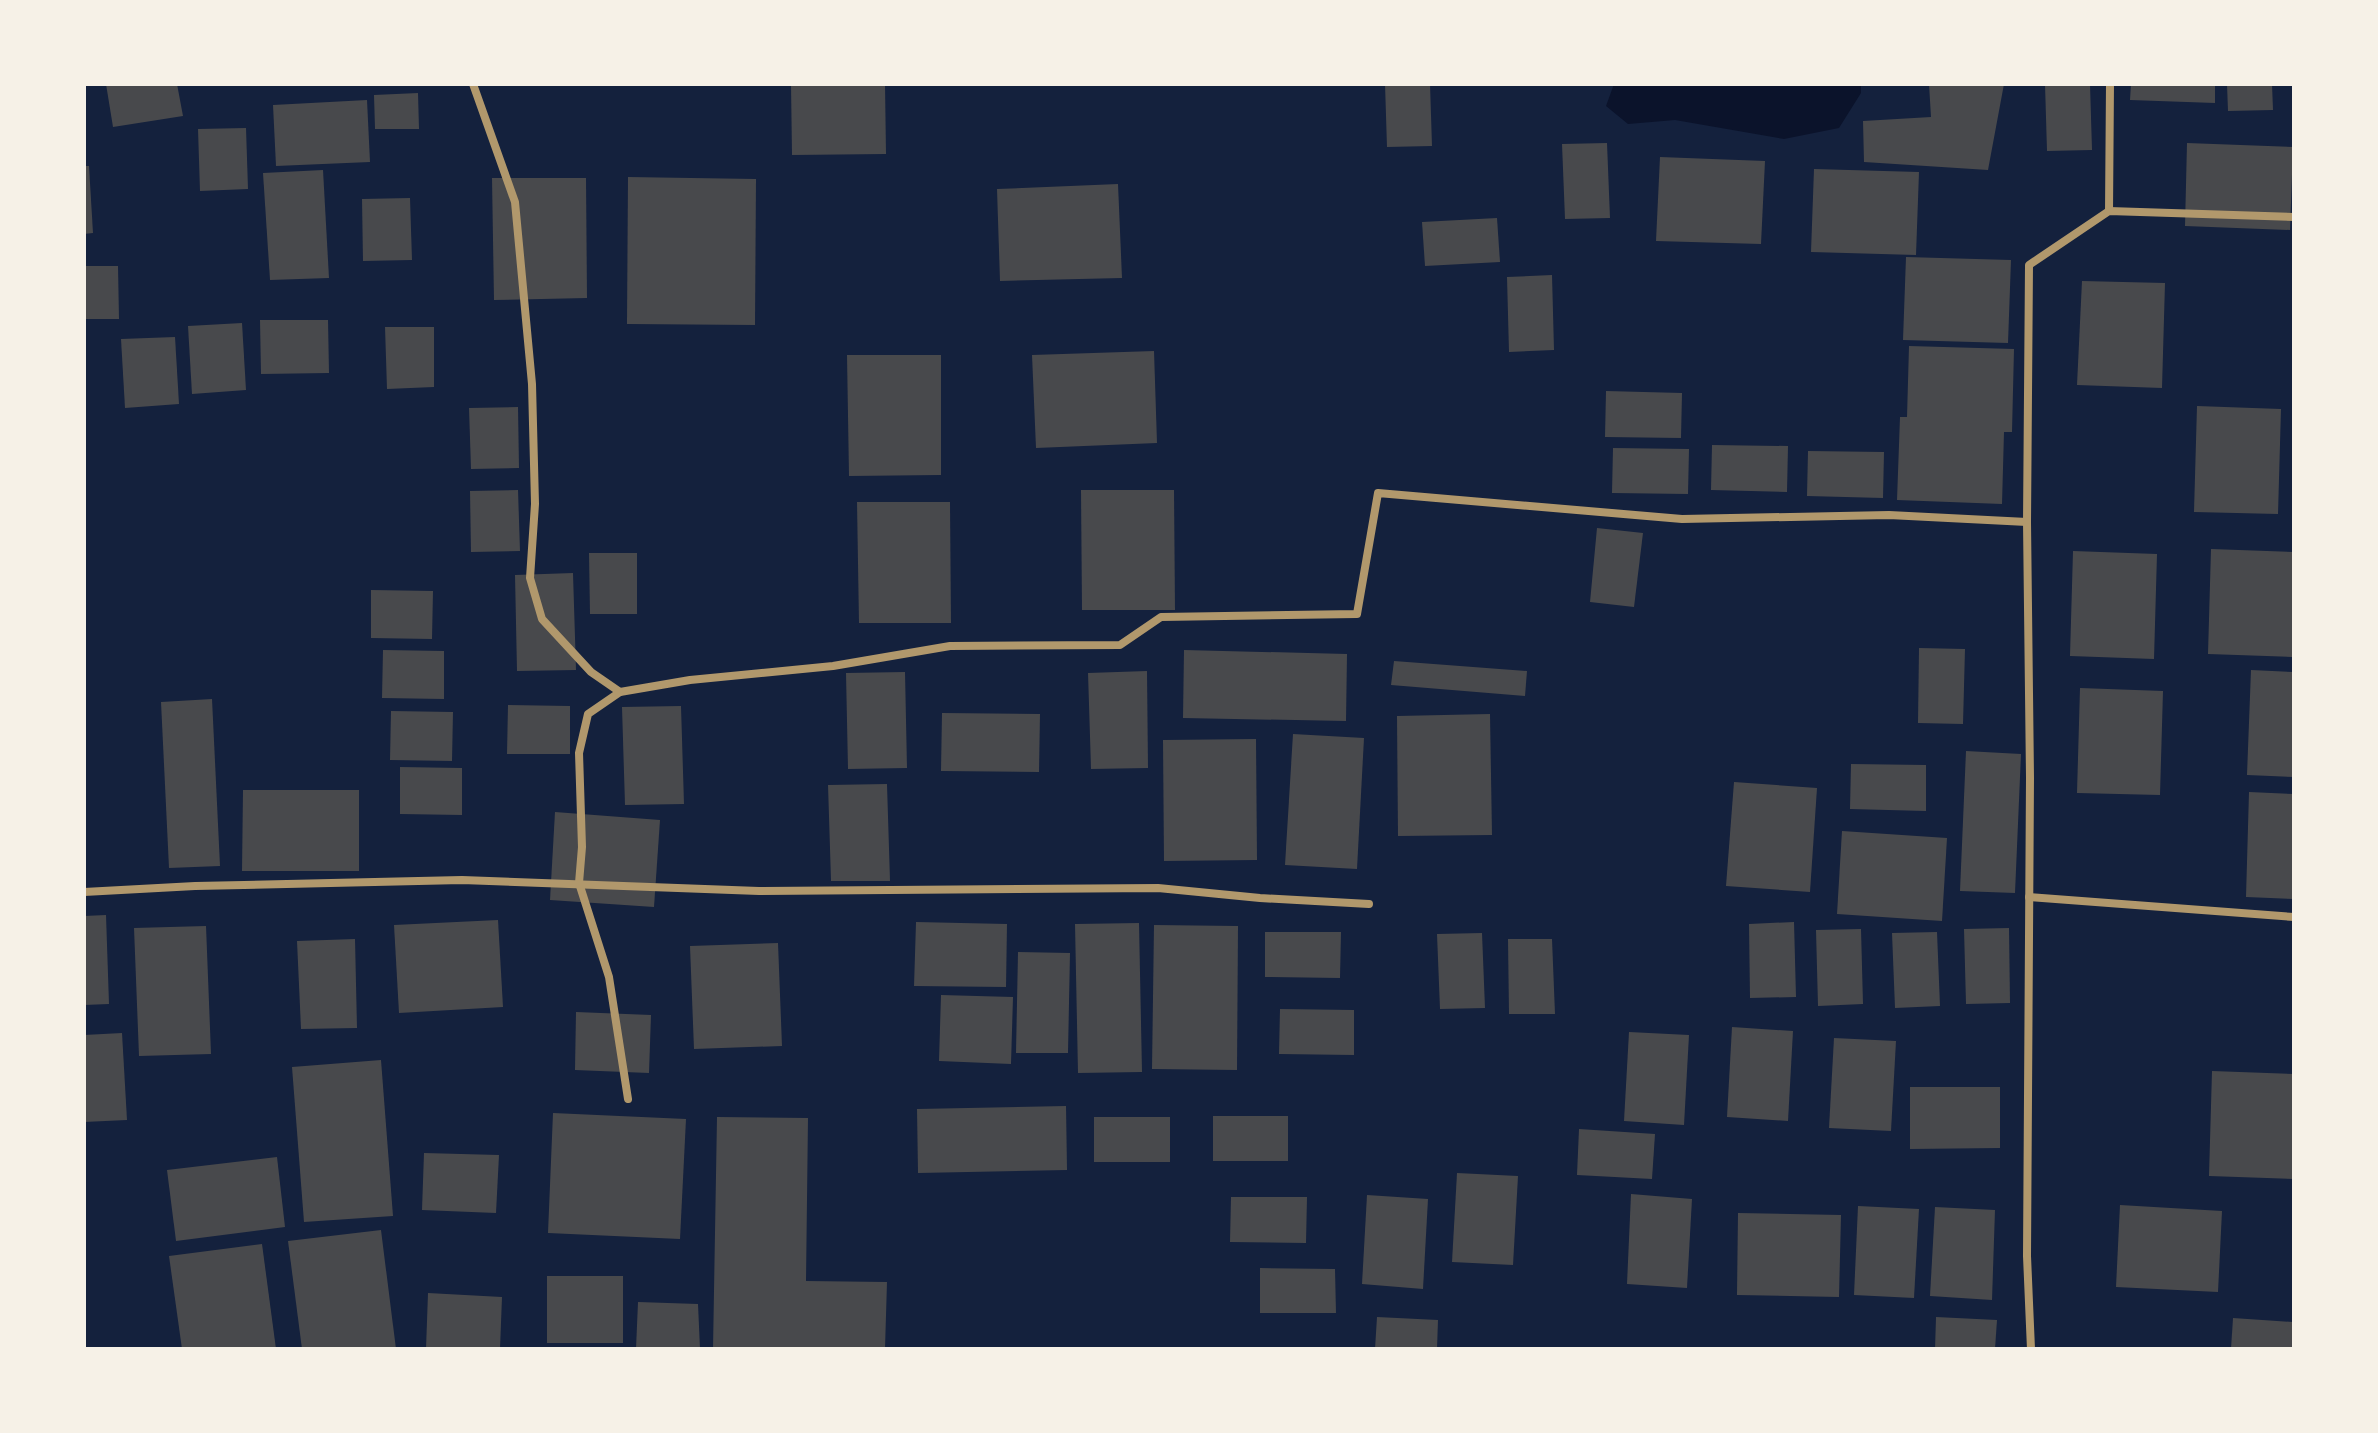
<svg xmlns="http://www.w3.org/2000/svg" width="2378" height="1433" font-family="'Golos Text',sans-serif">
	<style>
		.water { fill: #0b132b }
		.building { fill: #48494c }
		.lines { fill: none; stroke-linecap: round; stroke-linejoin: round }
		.minor { stroke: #b1986c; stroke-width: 8 }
	</style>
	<rect width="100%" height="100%" fill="#14213d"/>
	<!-- water -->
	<path class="water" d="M1614,84H1861V93L1839,128L1784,139L1675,120L1628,124L1606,106Z"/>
	<!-- building -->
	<g class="building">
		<path d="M106,84H177L183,116L113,127Z"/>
		<path d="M791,84H885L886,154L792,155Z"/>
		<path d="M1385,84H1430L1432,146L1387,147Z"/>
		<path d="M1929,84H2004L1988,170L1864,162L1863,121L1931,117Z"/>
		<path d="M2045,84H2090L2092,150L2047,151Z"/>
		<path d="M2131,84H2215V103L2130,100Z"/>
		<path d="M2227,84H2272L2273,110L2228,111Z"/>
		<path d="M418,93L419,129H375L374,95Z"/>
		<path d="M367,100L370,162L276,166L273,105Z"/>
		<path d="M246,128L248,189L200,191L198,129Z"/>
		<path d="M1607,143L1610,218L1565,219L1562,144Z"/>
		<path d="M2187,143L2293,147L2290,230L2185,226Z"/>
		<path d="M1660,157L1765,161L1761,244L1656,241Z"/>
		<path d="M84,166H89L93,233L84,234Z"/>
		<path d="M1814,169L1919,172L1916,255L1811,252Z"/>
		<path d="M323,170L329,278L270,280L263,173Z"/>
		<path d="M628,177L756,179L755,325L627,324Z"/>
		<path d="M492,178H586L587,298L494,300Z"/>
		<path d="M1118,184L1122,278L1000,281L997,189Z"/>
		<path d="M410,198L412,260L363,261L362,199Z"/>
		<path d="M1497,218L1500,262L1425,266L1422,222Z"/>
		<path d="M1906,257L2011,260L2008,343L1903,340Z"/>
		<path d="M84,266H118L119,319H84Z"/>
		<path d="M1552,275L1554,350L1509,352L1507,277Z"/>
		<path d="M2082,281L2165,283L2162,388L2077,385Z"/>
		<path d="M260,320H328L329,373L261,374Z"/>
		<path d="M242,323L246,390L192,394L188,326Z"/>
		<path d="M385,327H434V387L387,389Z"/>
		<path d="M175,337L179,404L125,408L121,339Z"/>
		<path d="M1909,346L2014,349L2012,432H2004L2002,504L1897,500L1900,417H1907Z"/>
		<path d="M1154,351L1157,443L1036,448L1032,355Z"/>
		<path d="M847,355H941V475L849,476Z"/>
		<path d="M1606,391L1682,393L1681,438L1605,437Z"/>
		<path d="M2197,406L2281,409L2278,514L2194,512Z"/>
		<path d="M518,407L519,468L471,469L469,408Z"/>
		<path d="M1712,445L1788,446L1787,492L1711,490Z"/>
		<path d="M1613,448L1689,449L1688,494L1612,493Z"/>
		<path d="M1808,451L1884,452L1883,498L1807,496Z"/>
		<path d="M518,490L520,551L471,552L470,491Z"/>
		<path d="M1081,490H1174L1175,610H1082Z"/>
		<path d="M857,502H950L951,623H859Z"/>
		<path d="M1597,528L1643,533L1634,607L1590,602Z"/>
		<path d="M2211,549L2294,552L2292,657L2208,654Z"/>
		<path d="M2073,551L2157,554L2154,659L2070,656Z"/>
		<path d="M589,553H637V614H590Z"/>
		<path d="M573,573L576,670L517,671L515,575Z"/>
		<path d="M371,590L433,591L432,639L371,638Z"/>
		<path d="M1919,648L1965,649L1963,724L1918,723Z"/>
		<path d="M383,650L444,651V699L382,698Z"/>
		<path d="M1184,650L1347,654L1346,721L1183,718Z"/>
		<path d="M1394,661L1527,671L1525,696L1391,685Z"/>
		<path d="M2251,670L2294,672V777L2247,775Z"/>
		<path d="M1147,671L1148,768L1091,769L1088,673Z"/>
		<path d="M905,672L907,768L848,769L846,673Z"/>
		<path d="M2080,688L2163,691L2160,795L2077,793Z"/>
		<path d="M212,699L220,866L169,868L161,702Z"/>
		<path d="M508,705L570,706V754H507Z"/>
		<path d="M681,706L684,804L625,805L622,707Z"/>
		<path d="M391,711L453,712L452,761L390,760Z"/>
		<path d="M942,713L1040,714L1039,772L941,771Z"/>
		<path d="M1490,714L1492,835L1398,836L1397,716Z"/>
		<path d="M1293,734L1364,738L1357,869L1285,865Z"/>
		<path d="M1256,739L1257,860L1164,861L1163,740Z"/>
		<path d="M1966,751L2021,754L2015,893L1960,891Z"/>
		<path d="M1851,764L1926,765V811L1850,809Z"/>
		<path d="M400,767L462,768V815L400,814Z"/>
		<path d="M1734,782L1817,788L1810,892L1726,886Z"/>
		<path d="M887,784L890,881H831L828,785Z"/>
		<path d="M243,790H359V871H242Z"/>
		<path d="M2249,792L2294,794V899L2246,897Z"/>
		<path d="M555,812L660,820L654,907L550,900Z"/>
		<path d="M1842,831L1947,838L1942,921L1837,914Z"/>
		<path d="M106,915L109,1004L84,1005V916Z"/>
		<path d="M498,920L503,1007L399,1013L394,925Z"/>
		<path d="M916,922L1007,924L1006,987L914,986Z"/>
		<path d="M1794,922L1796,997L1750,998L1749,924Z"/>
		<path d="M1139,923L1142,1072L1078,1073L1075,924Z"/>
		<path d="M1154,925L1238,926L1237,1070L1152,1069Z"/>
		<path d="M206,926L211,1054L139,1056L134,928Z"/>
		<path d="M2009,928L2010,1003L1966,1004L1964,929Z"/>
		<path d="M1861,929L1863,1004L1818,1006L1816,930Z"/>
		<path d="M1265,932H1341L1340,978L1265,977Z"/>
		<path d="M1937,932L1940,1006L1895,1008L1892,933Z"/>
		<path d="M1482,933L1485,1008L1440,1009L1437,934Z"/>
		<path d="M355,939L357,1028L301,1029L297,941Z"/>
		<path d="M1508,939H1552L1555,1014H1509Z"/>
		<path d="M778,943L782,1046L694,1049L690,946Z"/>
		<path d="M1018,952L1070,953L1068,1053H1016Z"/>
		<path d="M941,995L1013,997L1011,1064L939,1061Z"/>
		<path d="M1280,1009L1354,1010V1055L1279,1054Z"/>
		<path d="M576,1012L651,1015L649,1073L575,1070Z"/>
		<path d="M1732,1027L1793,1031L1788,1121L1727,1117Z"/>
		<path d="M1629,1032L1689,1035L1684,1125L1624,1121Z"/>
		<path d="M122,1033L127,1120L84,1122V1035Z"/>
		<path d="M1834,1038L1896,1041L1891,1131L1829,1128Z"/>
		<path d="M381,1060L393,1216L304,1222L292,1067Z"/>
		<path d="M2212,1071L2294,1074V1179L2209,1176Z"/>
		<path d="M1910,1087H2000V1148L1910,1149Z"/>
		<path d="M1066,1106L1067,1170L918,1173L917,1109Z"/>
		<path d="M553,1113L686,1119L680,1239L548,1233Z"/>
		<rect x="1213" y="1116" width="75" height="45"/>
		<path d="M717,1117L808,1118L806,1281L887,1282L885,1349H713Z"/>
		<rect x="1094" y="1117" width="76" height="45"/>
		<path d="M1579,1129L1655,1134L1652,1179L1577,1175Z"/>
		<path d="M424,1153L499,1155L496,1213L422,1210Z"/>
		<path d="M277,1157L285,1227L176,1241L167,1170Z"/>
		<path d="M1457,1173L1518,1176L1513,1265L1452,1262Z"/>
		<path d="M1631,1194L1692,1199L1687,1288L1627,1284Z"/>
		<path d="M1367,1195L1428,1199L1423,1289L1362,1284Z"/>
		<path d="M1231,1197H1307L1306,1243L1230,1242Z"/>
		<path d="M2120,1205L2222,1211L2218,1292L2116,1287Z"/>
		<path d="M1858,1206L1919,1209L1914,1298L1854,1295Z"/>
		<path d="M1935,1207L1995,1210L1992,1300L1930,1296Z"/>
		<path d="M1738,1213L1841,1215L1839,1297L1737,1295Z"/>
		<path d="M381,1230L396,1349H302L288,1241Z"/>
		<path d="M262,1244L276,1349H182L169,1256Z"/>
		<path d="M1260,1268L1335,1269L1336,1313H1260Z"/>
		<rect x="547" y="1276" width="76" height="67"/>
		<path d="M428,1293L502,1297L500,1349H426Z"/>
		<path d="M638,1302L698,1304L700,1349H636Z"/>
		<path d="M1377,1317L1438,1320L1437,1349H1375Z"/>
		<path d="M1936,1317L1997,1320L1995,1349H1935Z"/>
		<path d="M2233,1318L2293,1322L2292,1349H2231Z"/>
	</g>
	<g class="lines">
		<!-- minor -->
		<g class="minor">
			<path d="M473,84L515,202L532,384L535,504L530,578L542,619L591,672L620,692L690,680L833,666L950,646L1120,645L1161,617L1357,614L1378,493L1682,519L1889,515L2027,522"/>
			<path d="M2109,211L2110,84"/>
			<path d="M620,692L588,714L579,753L582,847L579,883L609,977L628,1099"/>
			<path d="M84,892L195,886L462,880L759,891L1158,888L1260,898L1369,904"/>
			<path d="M2029,897L2294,917"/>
			<path d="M2031,1349L2027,1256L2030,778L2027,522L2029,265L2109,211L2294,217"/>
		</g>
	</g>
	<!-- border -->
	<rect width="2378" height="1433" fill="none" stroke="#f6f1e7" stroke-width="172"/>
</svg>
